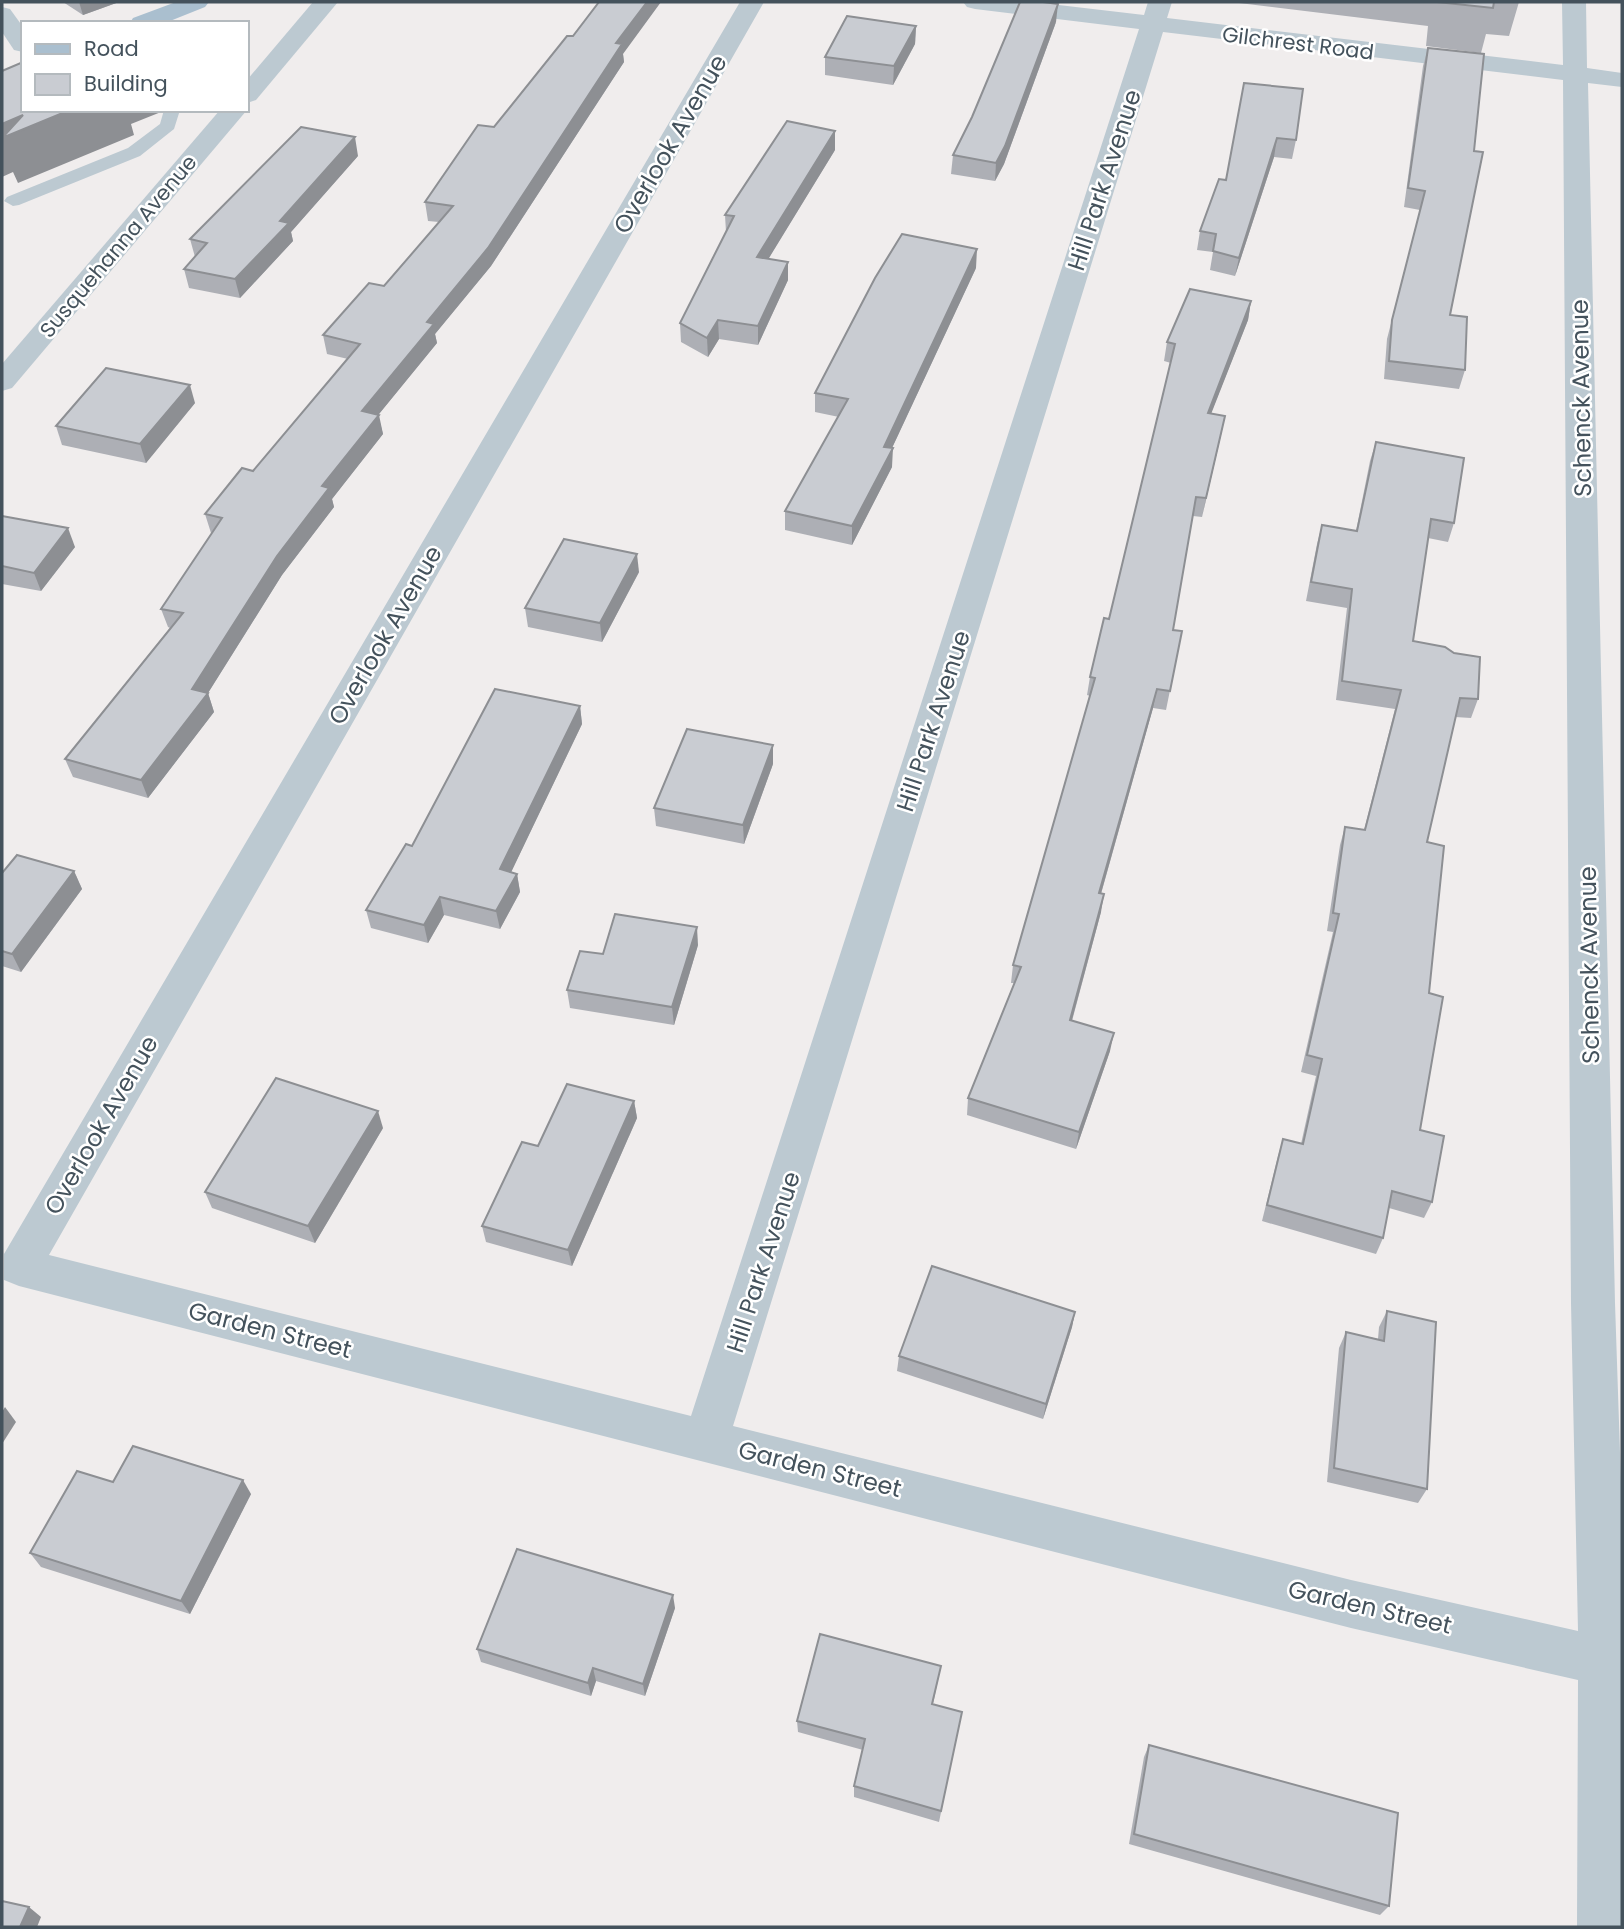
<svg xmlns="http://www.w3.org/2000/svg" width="1624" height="1929" font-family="Poppins,sans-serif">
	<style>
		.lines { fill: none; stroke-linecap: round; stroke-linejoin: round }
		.service { fill: #bcc9d1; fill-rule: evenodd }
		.minor { fill: #bcc9d1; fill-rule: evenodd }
		.primary { fill: #aabfcf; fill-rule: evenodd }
		.wall { fill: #adafb5 }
		.shaded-wall { fill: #8d8f93 }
		.building { fill: #c9ccd2; stroke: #8d8f93; stroke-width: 2 }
		.labels { text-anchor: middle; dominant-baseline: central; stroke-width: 5; stroke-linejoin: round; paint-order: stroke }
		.far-street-label { font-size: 21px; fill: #44525c; stroke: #fff }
		.street-label { font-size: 24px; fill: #44525c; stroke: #fff }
	</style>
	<rect width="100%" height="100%" fill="#f0eded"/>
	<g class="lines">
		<!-- service -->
		<path class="service" d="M164,110H180L174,129L140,156L19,205L13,206L4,201L7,197L128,148L160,124Z"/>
		<!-- minor -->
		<g class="minor">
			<path d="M313,2H338L256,100L247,103V80Z"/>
			<path d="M740,2H764L49,1255L691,1416L1139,29L975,9L967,7L963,2H1033L1144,15L1148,2H1172L1167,18L1563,65L1562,2H1586L1587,68L1622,73V87L1588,83L1615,1303L1622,1512V1927H1577L1578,1680L1351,1628L19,1286L4,1280V1254ZM1163,32L1563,80L1571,1303L1578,1631L1351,1580L733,1426Z"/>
			<path d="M2,7L10,9L23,27V52L14,50L2,32Z"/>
			<path d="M220,110H247L12,388L2,391V364Z"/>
		</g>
		<!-- primary -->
		<path class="primary" d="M176,2H209L205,7L165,23H130L133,18Z"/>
	</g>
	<!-- wall -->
	<g class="wall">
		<path d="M63,2H119L83,15Z"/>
		<path d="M1239,2H1519L1509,36L1486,34L1481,53L1426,46L1428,26L1239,3Z"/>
		<path d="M1056,22L1004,164L995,181L951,174L953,155Z"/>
		<path d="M916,26L915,44L893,85L825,75V57Z"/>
		<path d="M1428,48L1450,315L1465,370L1459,389L1384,379L1387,339L1420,210L1404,207L1423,66Z"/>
		<path d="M623,54L624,62L491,266L435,334L437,343L378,415L383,434L332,499L334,507L282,575L208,693L214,712L148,798L73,777L65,759L170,628L168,627L161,609L212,533H211L205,514L253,471L348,359L327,354L323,335L384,286L439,222L428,221L425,202L494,127Z"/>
		<path d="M1244,83L1296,140L1292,159L1274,157L1235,276L1210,270L1213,252L1197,250L1200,231L1226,180Z"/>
		<path d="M835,150L768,259L788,262V280L758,345L719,339L708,357L681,342L680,323L726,232L725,215Z"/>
		<path d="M358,156L291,232L293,241L240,298L189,288L184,269L195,257L190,239Z"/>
		<path d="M976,268L892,448V467L852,545L785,530V511L839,417L815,412V393Z"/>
		<path d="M1251,301L1248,320L1211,413L1221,435L1202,517L1193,516L1173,630L1182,631L1166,710L1153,708L1101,894V912L1072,1021L1110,1051L1076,1149L967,1115L968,1098L1014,983H1011L1013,965L1090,696L1087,695L1090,677L1109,619L1171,363L1164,361L1167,342Z"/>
		<path d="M195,403L146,463L62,445L56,426Z"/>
		<path d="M1376,442L1454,523L1448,542L1428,538L1413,641L1478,699L1471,718L1455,717L1427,842L1429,993L1420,1130L1432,1202L1424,1218L1389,1208L1383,1238L1376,1254L1262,1221L1278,1156L1283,1139L1301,1144L1316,1076L1301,1072L1333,932L1327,931L1340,845L1345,827L1364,830L1395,709L1336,700L1347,608L1306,601L1317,544L1322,525L1356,531L1370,461Z"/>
		<path d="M2,516L75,547L41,591L2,584Z"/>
		<path d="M639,572L602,642L528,627L525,608Z"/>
		<path d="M580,706L582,724L511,872L517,874L520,892L500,929L444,915L428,943L371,928L366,910L412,846Z"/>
		<path d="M773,764L744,844L656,826L654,808Z"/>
		<path d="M74,871L82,889L21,972L2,966V873Z"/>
		<path d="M698,945L674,1025L570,1008L567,990L603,954Z"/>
		<path d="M634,1101L637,1118L572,1266L486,1242L482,1226L538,1146Z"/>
		<path d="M383,1128L315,1243L212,1208L205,1192Z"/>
		<path d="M1387,1311L1427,1489L1418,1503L1327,1482L1339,1348L1346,1332L1378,1339L1379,1327Z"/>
		<path d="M1075,1312L1072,1327L1043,1419L897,1371L899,1356Z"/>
		<path d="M113,1482L251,1494L190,1614L41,1567L30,1553Z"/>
		<path d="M675,1608L645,1696L596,1681L591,1696L481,1662L477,1649Z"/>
		<path d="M941,1666L933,1704L962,1712L939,1822L854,1797V1786L863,1750L798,1732L797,1721Z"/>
		<path d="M1149,1745L1389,1906L1380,1915L1129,1844L1144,1757Z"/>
	</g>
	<!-- shaded-wall -->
	<g class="shaded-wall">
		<path d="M79,2H119L83,15Z"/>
		<path d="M647,2H661L623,54L624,62L491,266L435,334L437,343L366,430L362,411L427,322L616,43Z"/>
		<path d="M1058,4L1056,22L1004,164L995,181L996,163Z"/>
		<path d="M916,26L915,44L893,85L894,66Z"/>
		<path d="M70,110H161V112L131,124L134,135L18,183L13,172L2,177V124L23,115Z"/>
		<path d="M835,131V150L758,276L757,257Z"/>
		<path d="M355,137L358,156L291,232L293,241L240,298L235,279L280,221Z"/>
		<path d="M1277,138L1274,157L1235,276L1239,258Z"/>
		<path d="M977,249L976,268L885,463L893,448L892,467L852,545V526L884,447Z"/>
		<path d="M788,262V280L758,345V326Z"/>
		<path d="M1251,301L1248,320L1204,432L1208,413Z"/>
		<path d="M718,320L719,339L708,357L707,338Z"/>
		<path d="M190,385L195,403L146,463L140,444Z"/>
		<path d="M379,415L383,434L332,499L334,507L282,575L208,693L214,712L148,798L141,780L192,689L322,486Z"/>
		<path d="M1225,416L1221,435L1202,517L1206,498Z"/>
		<path d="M68,528L75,547L41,591L34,573Z"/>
		<path d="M637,554L639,572L602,642L600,623Z"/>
		<path d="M1157,689L1153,708L1096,911L1099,893Z"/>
		<path d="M580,706L582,724L504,887L500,869Z"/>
		<path d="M773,745V764L744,844L743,825Z"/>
		<path d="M74,871L82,889L21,972L12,954Z"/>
		<path d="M517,874L520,892L500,929L496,911Z"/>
		<path d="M1104,894L1101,912L1067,1038L1070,1020Z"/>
		<path d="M440,897L444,915L428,943L424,925Z"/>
		<path d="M697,927L698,945L674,1025L672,1007Z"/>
		<path d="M1114,1033L1110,1051L1076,1149L1079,1132Z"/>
		<path d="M634,1101L637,1118L572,1266L568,1250Z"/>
		<path d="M378,1111L383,1128L315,1243L308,1226Z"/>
		<path d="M1075,1312L1072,1327L1043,1419L1046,1404Z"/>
		<path d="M5,1407L16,1422L2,1444V1412Z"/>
		<path d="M243,1480L251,1494L190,1614L181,1601Z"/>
		<path d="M673,1595L675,1608L645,1696L643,1684Z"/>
		<path d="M593,1668L596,1681L591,1696L588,1683Z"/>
		<path d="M29,1907L41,1917L37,1927H20Z"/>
	</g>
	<!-- building -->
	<g class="building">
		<path d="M599,2H647L616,43L622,44L488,248L427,322L434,324L362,411L379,415L322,486L329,488L277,556L192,689L208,693L141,780L65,759L183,613L161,609L222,518L205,514L242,468L253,471L360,344L323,335L369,283L384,286L453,206L425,202L478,125L494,127L567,36H573Z"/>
		<path d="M1020,2H1043L1058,4L1005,146L996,163L953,155L972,117Z"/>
		<path d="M1437,2H1494L1493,8Z"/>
		<path d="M847,16L916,26L894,66L825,57Z"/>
		<path d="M1428,48L1484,54L1474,151L1483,152L1450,315L1467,317L1465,370L1389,361L1392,320L1425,191L1408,188Z"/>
		<path d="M23,62V110H70L2,138L23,115L2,124V71Z"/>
		<path d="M1244,83L1303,89L1296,140L1277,138L1239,258L1213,251L1216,234L1200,231L1219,179L1226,180Z"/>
		<path d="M787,121L835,131L757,257L788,262L758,326L718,320L707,338L680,323L734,216L725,215Z"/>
		<path d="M301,127L355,137L280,221L289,223L235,279L184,269L207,243L190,239Z"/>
		<path d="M902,234L977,249L884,447L893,448L852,526L785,511L848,399L815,393L875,278Z"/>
		<path d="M1190,289L1251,301L1208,413L1225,416L1206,498L1196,497L1173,630L1182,631L1170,691L1157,689L1099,893L1104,894L1070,1020L1114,1033L1079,1132L968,1098L1021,967L1013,965L1095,678L1090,677L1104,618L1109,619L1175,344L1167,342Z"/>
		<path d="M106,368L190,385L140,444L56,426Z"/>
		<path d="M1376,442L1464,458L1454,523L1431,519L1413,641L1445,647L1454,653L1480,657L1478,699L1460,698L1427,842L1444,846L1429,993L1443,997L1420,1130L1444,1136L1432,1202L1392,1191L1383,1238L1267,1205L1283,1139L1303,1144L1322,1059L1307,1055L1339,914L1333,913L1345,827L1365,830L1401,690L1342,681L1352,589L1311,582L1322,525L1357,531Z"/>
		<path d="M2,516L68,528L34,573L2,566Z"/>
		<path d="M564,539L637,554L600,623L525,608Z"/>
		<path d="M495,689L580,706L500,869L517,874L496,911L440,897L424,925L366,910L406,844L412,846Z"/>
		<path d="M687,729L773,745L743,825L654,808Z"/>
		<path d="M17,855L74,871L12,954L2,951V873Z"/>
		<path d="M615,914L697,927L672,1007L567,990L580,951L603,954Z"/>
		<path d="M276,1078L378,1111L308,1226L205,1192Z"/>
		<path d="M567,1084L634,1101L568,1250L482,1226L522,1142L538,1146Z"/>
		<path d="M932,1266L1075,1312L1046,1404L899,1356Z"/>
		<path d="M1387,1311L1436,1322L1427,1489L1334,1468L1346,1332L1384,1341Z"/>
		<path d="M133,1446L243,1480L181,1601L30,1553L77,1471L113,1482Z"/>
		<path d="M517,1549L673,1595L643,1684L593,1668L588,1683L477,1649Z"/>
		<path d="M820,1634L941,1666L932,1704L962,1712L941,1811L854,1786L865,1739L797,1721Z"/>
		<path d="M1149,1745L1398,1813L1389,1906L1134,1834Z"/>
		<path d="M2,1901L29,1907L20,1927H2Z"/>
	</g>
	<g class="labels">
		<!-- far-street labels -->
		<g class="far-street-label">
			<text transform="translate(1298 43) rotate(7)">Gilchrest Road</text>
			<text transform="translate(118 246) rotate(-50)">Susquehanna Avenue</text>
		</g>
		<!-- street labels -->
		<g class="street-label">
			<text transform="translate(670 144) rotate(-60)">Overlook Avenue</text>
			<text transform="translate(1104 180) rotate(-72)">Hill Park Avenue</text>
			<text transform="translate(1581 398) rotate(-91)">Schenck Avenue</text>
			<text transform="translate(385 635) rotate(-60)">Overlook Avenue</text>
			<text transform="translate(933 721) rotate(-72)">Hill Park Avenue</text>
			<text transform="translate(1589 965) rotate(-91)">Schenck Avenue</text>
			<text transform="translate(101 1125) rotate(-60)">Overlook Avenue</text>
			<text transform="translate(763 1262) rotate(-72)">Hill Park Avenue</text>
			<text transform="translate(270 1330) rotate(14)">Garden Street</text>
			<text transform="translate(820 1469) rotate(14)">Garden Street</text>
			<text transform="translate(1370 1607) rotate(13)">Garden Street</text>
		</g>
	</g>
	<!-- border -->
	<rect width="1624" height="1929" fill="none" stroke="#44525c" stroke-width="7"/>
	<!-- legend -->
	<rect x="21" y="21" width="228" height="91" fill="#ffffff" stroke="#b4babe" stroke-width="2"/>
	<rect x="35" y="44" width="35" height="10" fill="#aabfcf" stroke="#b4babe" stroke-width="2"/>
	<text x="84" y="56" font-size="21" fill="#44525c">Road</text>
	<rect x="35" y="74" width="35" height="21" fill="#c9ccd2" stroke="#b4babe" stroke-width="2"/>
	<text x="84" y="91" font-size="21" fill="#44525c">Building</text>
</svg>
